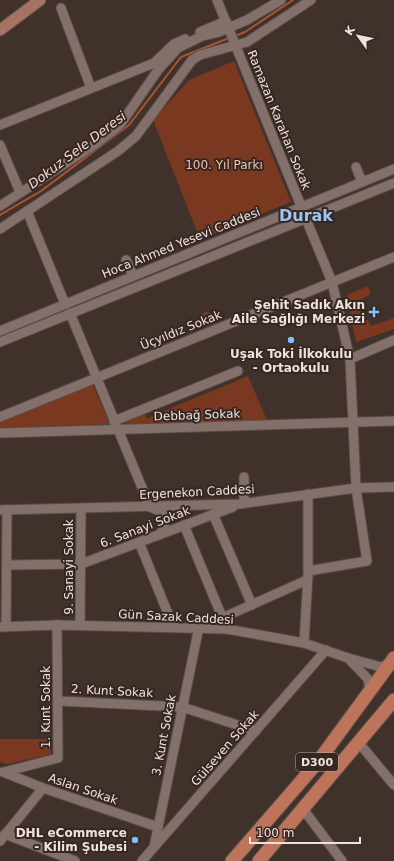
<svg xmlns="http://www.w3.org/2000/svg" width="394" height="861" font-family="'DejaVu Sans',sans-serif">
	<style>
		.green { fill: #7b3820 }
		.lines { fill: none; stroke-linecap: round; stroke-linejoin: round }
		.stream { stroke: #ad5333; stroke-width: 2 }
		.minor-casing { stroke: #5a4d48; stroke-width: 11 }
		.major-casing { stroke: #5a4d48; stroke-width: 13 }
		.highway-casing { stroke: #5a4d48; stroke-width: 15 }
		.minor { stroke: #83706a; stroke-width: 9 }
		.major { stroke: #a67261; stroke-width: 11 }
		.highway { stroke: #bd745b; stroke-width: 13 }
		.poi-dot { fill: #81bdfa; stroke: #372721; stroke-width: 1.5 }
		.labels { text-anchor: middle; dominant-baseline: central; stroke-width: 4; stroke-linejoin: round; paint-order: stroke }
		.shield { fill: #372721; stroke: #b6aaa5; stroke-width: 1 }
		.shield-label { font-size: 11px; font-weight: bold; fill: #ede2de }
		.street-label { font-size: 12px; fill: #ede2de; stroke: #372721 }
		.park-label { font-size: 12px; fill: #f2c0af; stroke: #372721 }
		.poi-label { font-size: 12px; font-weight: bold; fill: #ede2de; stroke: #372721; text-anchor: end }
		.water-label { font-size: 13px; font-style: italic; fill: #f4dad1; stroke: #372721 }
		.district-label { font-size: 16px; font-weight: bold; fill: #9ac6f3; stroke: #372721 }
	</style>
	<rect width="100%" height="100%" fill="#41312b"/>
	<!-- green -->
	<g class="green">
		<path d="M234,61L291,202L200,239L153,120L189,80Z"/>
		<path d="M368,286L371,294L358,301L365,320H368L371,326L394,318V329L356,342L347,295Z"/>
		<circle cx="207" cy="319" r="7"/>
		<path d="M248,376L267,420L169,425L164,411Z"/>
		<path d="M91,381L110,424L0,428V421Z"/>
		<path d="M144,412L147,419L160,412L167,426L122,423Z"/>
		<path d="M0,739H50L51,754L7,764L0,762Z"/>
	</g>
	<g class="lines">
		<!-- stream -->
		<g class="stream">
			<path d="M235,36L245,32L293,0"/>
			<path d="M0,215L41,191L129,125L181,57L229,38"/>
		</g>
		<defs>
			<g id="minor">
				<path d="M217,0L301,206"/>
				<path d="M61,8L91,88"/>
				<path d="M200,32L226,21"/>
				<path d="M0,125L154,63L174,44L185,39"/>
				<path d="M0,145L20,192"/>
				<path d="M356,167L362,182"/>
				<path d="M0,206L97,143L120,125L158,70L178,48L202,36L219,32L247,20L281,0"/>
				<path d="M27,211L65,304"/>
				<path d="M306,219L332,282L350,359L356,488L367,561L308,571V494"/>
				<path d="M0,229L118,151L136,136L192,60L200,55L247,42L311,0"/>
				<path d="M126,260L133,275"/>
				<path d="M70,313L150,507L162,512C166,521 166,527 159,535"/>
				<path d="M0,331L394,169"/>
				<path d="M0,342L394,183"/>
				<path d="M350,359L394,340"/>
				<path d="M0,417L394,257"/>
				<path d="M114,421L238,371"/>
				<path d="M0,433L394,421"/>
				<path d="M244,477V503"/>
				<path d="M0,510L240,504L356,488L394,487"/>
				<path d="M213,514L252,605"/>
				<path d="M184,525L227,629"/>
				<path d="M139,542L173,626"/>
				<path d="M7,565L81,564L233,507"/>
				<path d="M222,618L307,580"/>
				<path d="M80,625L81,509"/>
				<path d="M0,627L57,625L227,629L304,643L348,658L381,667L391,663"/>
				<path d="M6,627L7,510"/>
				<path d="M304,643L308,575"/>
				<path d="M348,658L368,679L370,691"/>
				<path d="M59,701L182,707L256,731"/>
				<path d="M359,743L394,785"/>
				<path d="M3,772L43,788L158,827"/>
				<path d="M4,772L58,758L57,625"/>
				<path d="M303,809L342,861"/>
				<path d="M5,834L75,861"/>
				<path d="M0,841L43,788"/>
				<path d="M154,847L199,627"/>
				<path d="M142,861L326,650"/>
			</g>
			<path id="major" d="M0,30L40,0"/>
			<g id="highway">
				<path d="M232,861L317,763L394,658"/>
				<path d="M259,861L394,700"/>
			</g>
		</defs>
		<!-- minor casing -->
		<use href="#minor" class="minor-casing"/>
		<!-- major casing -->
		<use href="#major" class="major-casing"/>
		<!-- highway casing -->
		<use href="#highway" class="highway-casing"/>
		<!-- minor -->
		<use href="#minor" class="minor"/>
		<!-- major -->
		<use href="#major" class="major"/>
		<!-- highway -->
		<use href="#highway" class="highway"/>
	</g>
	<!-- markers -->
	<g class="poi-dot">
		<path d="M372 306h4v4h4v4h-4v4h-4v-4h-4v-4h4z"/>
		<circle cx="291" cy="340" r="4"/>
		<circle cx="135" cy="840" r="4"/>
	</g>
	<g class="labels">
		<!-- shield labels -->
		<rect class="shield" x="296" y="753" width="42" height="18" rx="3"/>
		<g class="shield-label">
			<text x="317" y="762">D300</text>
		</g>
		<!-- street labels -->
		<g class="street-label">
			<text transform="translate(279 120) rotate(68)">Ramazan Karahan Sokak</text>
			<text transform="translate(181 243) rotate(-22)">Hoca Ahmed Yesevi Caddesi</text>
			<text transform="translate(181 330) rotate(-22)">Üçyıldız Sokak</text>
			<text transform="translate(197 415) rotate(-2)">Debbağ Sokak</text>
			<text transform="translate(197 492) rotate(-3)">Ergenekon Caddesi</text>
			<text transform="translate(145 527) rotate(-21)">6. Sanayi Sokak</text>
			<text transform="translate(69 567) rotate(-90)">9. Sanayi Sokak</text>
			<text transform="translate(176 617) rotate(3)">Gün Sazak Caddesi</text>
			<text transform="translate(112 691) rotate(3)">2. Kunt Sokak</text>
			<text transform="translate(46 707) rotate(-90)">1. Kunt Sokak</text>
			<text transform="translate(164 735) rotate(-79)">3. Kunt Sokak</text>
			<text transform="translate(225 748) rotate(-49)">Gülseven Sokak</text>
			<text transform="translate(83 789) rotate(19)">Aslan Sokak</text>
		</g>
		<!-- park labels -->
		<g class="park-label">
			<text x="224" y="165">100. Yıl Parkı</text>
		</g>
		<!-- poi labels -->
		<g class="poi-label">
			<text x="365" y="305">Şehit Sadık Akın<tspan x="365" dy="14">Aile Sağlığı Merkezi</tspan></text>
			<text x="291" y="354" text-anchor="middle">Uşak Toki İlkokulu<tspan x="291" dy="14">- Ortaokulu</tspan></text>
			<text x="127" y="833">DHL eCommerce<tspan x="127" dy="14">- Kilim Şubesi</tspan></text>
		</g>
		<!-- water labels -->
		<g class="water-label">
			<text transform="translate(77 150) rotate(-37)">Dokuz Sele Deresi</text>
		</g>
		<!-- district labels -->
		<g class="district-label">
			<text x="306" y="215">Durak</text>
		</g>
	</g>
	<!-- north arrow -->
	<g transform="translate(358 36) rotate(303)" stroke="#372721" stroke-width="3" paint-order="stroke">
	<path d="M0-3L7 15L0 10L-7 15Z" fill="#ede2de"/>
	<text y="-6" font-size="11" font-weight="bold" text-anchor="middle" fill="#ede2de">K</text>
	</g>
	<!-- scale -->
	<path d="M250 837v6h110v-6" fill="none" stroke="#ede2de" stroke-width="2"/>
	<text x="256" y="837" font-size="12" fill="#ede2de" stroke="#372721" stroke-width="3" paint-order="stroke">100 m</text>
</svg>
